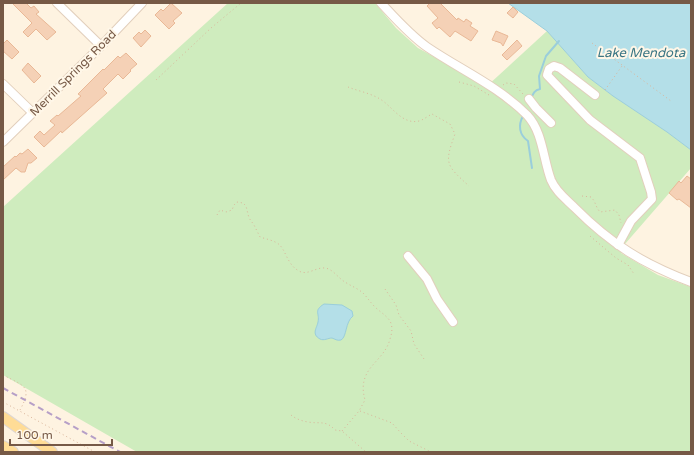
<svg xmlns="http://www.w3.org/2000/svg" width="694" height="455" font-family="'Varela Round',sans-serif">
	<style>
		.green { fill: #cfecbe }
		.water { fill: #b4dfe8; stroke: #9acedb }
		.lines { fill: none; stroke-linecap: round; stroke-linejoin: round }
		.stream { stroke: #9acedb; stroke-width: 2 }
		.building { fill: #f5d1b6; stroke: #e9b896 }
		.minor-casing { stroke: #e2cfbc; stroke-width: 10 }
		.major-casing { stroke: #ded7d3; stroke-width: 12 }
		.path { stroke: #dab59a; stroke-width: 1; stroke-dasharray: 1 3; stroke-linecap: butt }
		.minor { stroke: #fff; stroke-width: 8 }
		.major { stroke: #ffdc96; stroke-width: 10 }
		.rail { stroke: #b69fc7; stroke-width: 2; stroke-dasharray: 6 4; stroke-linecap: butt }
		.labels { text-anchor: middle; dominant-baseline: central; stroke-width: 4; stroke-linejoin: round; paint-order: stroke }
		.street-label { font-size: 12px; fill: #765946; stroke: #fff7e8 }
		.water-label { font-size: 13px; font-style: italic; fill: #3b7684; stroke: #fff7e8 }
	</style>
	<rect width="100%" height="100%" fill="#fef3e1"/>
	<!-- green -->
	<path class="green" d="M228,3H375L396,28L418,48L487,86L547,31L588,77L613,96L667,132L691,150V168L625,244L621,253L658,275L691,287V452H137L3,375V207Z"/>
	<!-- water -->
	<g class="water">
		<path d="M508,3H691V150L667,132L613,96L588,77L547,31Z"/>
		<path d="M324,304L342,305L352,311L353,316C345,322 347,337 341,340C337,341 335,339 332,338C328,338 324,341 320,339C311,334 317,328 318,322C320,313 313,311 324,304Z"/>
	</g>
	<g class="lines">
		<!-- stream -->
		<g class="stream">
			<path d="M531,99C533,94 534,90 540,89L539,76L546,56L559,41"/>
			<path d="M523,116C518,125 519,135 528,141L532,168"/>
		</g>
	</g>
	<!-- building -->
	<g class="building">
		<path d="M12,3H26L31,8L34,6L39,12L36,14L56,32L47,40L36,29L28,37L23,32L32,23Z"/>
		<path d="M171,3L182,13L173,21L175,23L169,29L155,15L161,9L163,11Z"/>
		<path d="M430,3H440L457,20L458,18L464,22L466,19L472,23L470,26L478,31L471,41L455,31L450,37L439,27L437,29L432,23L438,18L427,6Z"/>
		<path d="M513,7L518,12L513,18L507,13Z"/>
		<path d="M145,30L151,36L141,47L133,38L139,32L141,34Z"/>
		<path d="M496,31L508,36L503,46L501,43L492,40Z"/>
		<path d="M7,40L19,52L12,59L3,51V44Z"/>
		<path d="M517,40L522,46L507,60L502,55Z"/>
		<path d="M126,53L137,64L130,70L131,71L123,79L118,74L103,89L107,93L62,133L61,131L44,147L34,137L40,131L44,135L55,125L50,121L57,115L58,116L81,96L78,94L103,69L104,70L118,56L120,58Z"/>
		<path d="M28,63L41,76L34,83L22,70Z"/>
		<path d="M28,149L37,158L31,163H28L25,172H21L16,168L3,180V167L15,156L16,157L20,153L22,154Z"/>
		<path d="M687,176L691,179V208L679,199L677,200L669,193L679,181L681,183Z"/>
	</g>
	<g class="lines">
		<defs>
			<g id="minor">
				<path d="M57,3L101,46"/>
				<path d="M381,3C396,19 410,35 427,47C461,70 498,86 527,115C543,132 543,159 551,180C556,192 566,199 575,208C611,244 643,264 691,282"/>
				<path d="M3,84L33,113"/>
				<path d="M595,95L560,68L554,66L549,69L547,75L590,120L640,158L651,192L652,199L631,221L618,245"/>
				<path d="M529,99L536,108L551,123"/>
				<path d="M3,142L101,46L142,3"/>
				<path d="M408,256L427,279L437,299L453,322"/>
			</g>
			<g id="major">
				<path d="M3,417L52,452"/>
				<path d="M3,446L13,452"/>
			</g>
		</defs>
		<!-- minor casing -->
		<use href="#minor" class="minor-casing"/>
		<!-- major casing -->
		<use href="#major" class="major-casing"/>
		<!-- path -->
		<g class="path">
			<path d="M592,43L671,101"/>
			<path d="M156,80L211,28L241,3"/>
			<path d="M459,82L474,86L489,95"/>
			<path d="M503,85L506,83L514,84L523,94"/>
			<path d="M348,87C358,91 370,93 380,99C392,106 402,125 419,121C423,120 428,116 432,114L450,124L455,134C444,164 446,165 469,186"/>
			<path d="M605,90L622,66"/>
			<path d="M582,196L591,197C596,202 595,206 600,212L615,210L619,215L621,223"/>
			<path d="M217,215L220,210L226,212L232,210L234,205L237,202L243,203L246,206L249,218L254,225L260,237C266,239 272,240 277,243C286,248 286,264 299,271C307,276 316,267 325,268C333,269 338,278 345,282C351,286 357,288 363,293C367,297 370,302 375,307C380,312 386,315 390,321C393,327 392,333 390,339C384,363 356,367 365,400L359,411L342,431"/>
			<path d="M590,236L616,258L628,265L634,274"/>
			<path d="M385,289L396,305L399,315L411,331L414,344L424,359"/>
			<path d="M3,375C24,386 33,386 20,410"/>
			<path d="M3,402L95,452"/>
			<path d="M360,411L392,423L400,432L409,441L431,452"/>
			<path d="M291,415C296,419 302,421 308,422C320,424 326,420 335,430L342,431L366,452"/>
		</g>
		<!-- minor -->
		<use href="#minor" class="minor"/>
		<!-- major -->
		<use href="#major" class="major"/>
		<!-- rail -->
		<path class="rail" d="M3,388L120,452"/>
	</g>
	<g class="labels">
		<!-- street labels -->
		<g class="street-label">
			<text transform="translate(73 73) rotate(-45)">Merrill Springs Road</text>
		</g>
		<!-- water labels -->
		<g class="water-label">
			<text x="641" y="53">Lake Mendota</text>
		</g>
	</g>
	<!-- border -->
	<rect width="694" height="455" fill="none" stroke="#765946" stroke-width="8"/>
	<!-- scale -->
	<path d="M10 439v6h102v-6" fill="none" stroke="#765946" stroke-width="2"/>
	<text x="16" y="439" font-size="12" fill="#765946" stroke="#fff7e8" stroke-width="3" paint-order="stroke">100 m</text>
</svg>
